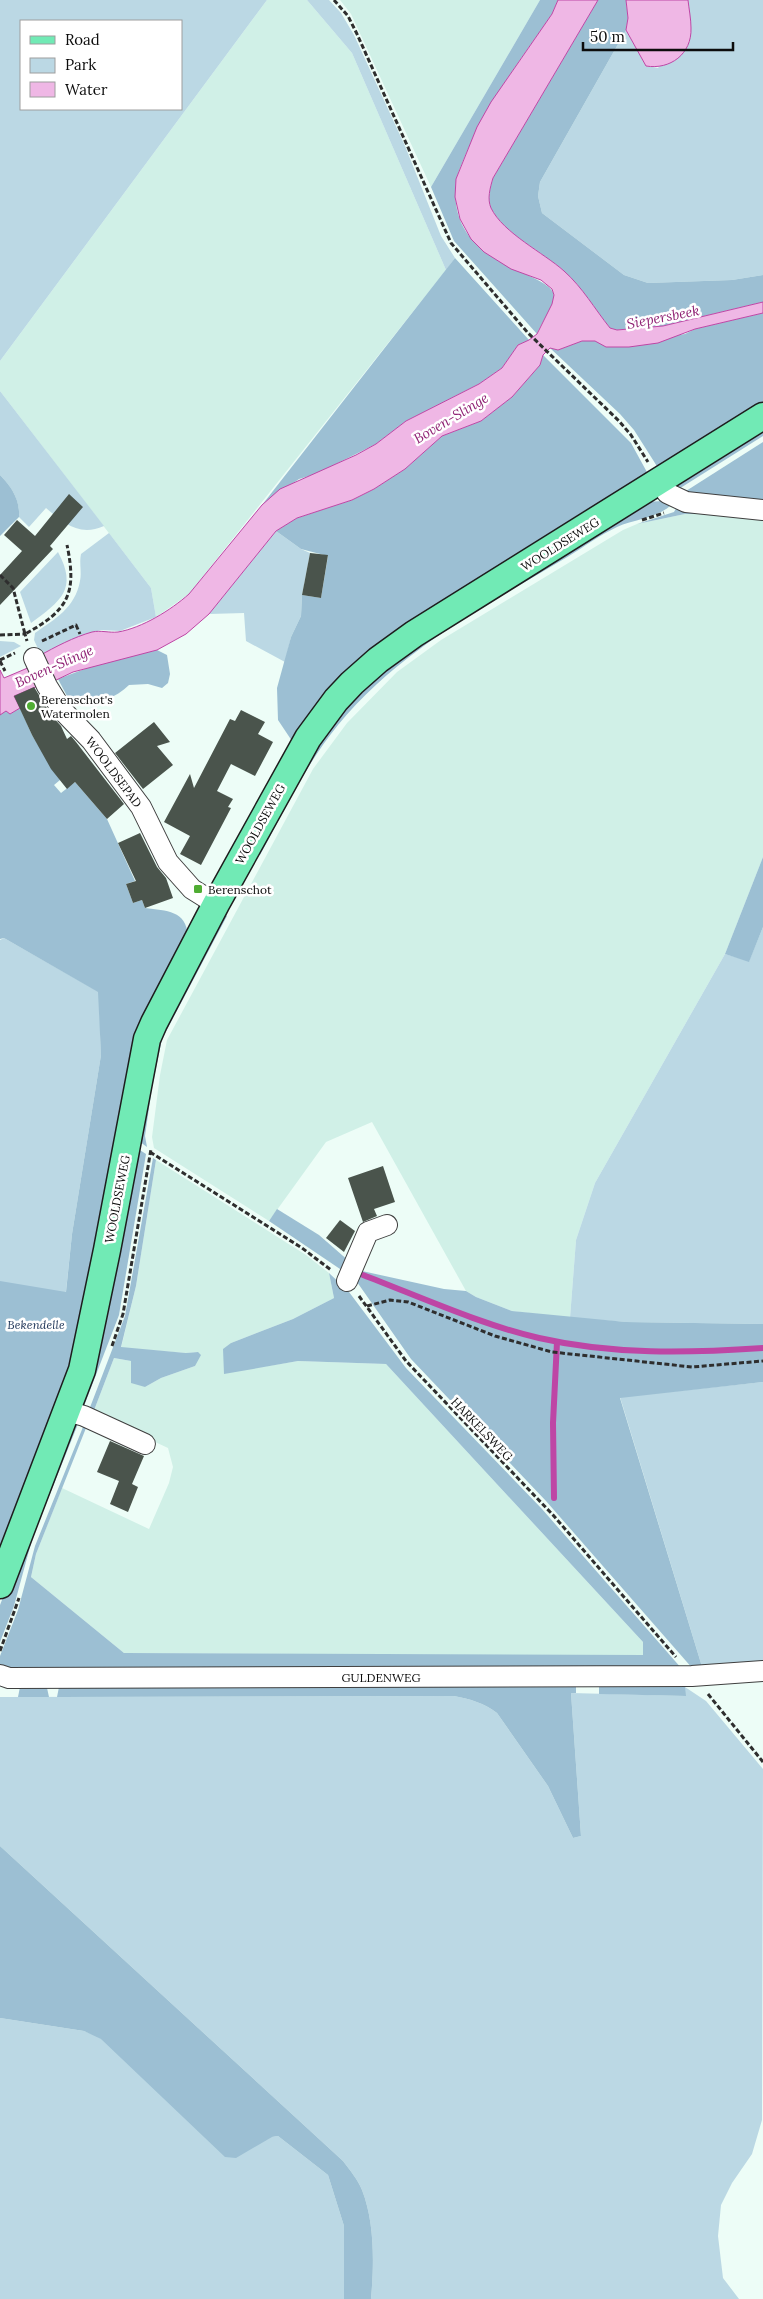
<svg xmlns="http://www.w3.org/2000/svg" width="763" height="2299" font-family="Lora,serif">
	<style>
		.farmland { fill: #d0f0e7 }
		.green { fill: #bbd8e4; fill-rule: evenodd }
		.forest { fill: #9cbfd3 }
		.water { fill: #efb7e5; stroke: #be46a5 }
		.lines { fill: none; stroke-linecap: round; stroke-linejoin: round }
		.stream { stroke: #be46a5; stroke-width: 6 }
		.building { fill: #4a544c }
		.minor-casing { stroke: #3f3f3f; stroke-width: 22 }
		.major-casing { stroke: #1d1d1d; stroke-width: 29 }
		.path { stroke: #2e2e2e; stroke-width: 3; stroke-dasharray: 5 2.5; stroke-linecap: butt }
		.minor { stroke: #fff; stroke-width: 20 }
		.major { stroke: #71eab5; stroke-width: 26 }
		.poi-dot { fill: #50ad33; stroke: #fff; stroke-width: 2 }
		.labels { text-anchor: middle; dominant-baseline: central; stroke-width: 5; stroke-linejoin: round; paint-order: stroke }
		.street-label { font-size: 12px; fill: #0c0c0c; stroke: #fff }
		.poi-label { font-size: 12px; fill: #0c0c0c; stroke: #fff; text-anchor: start }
		.park-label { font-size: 12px; font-style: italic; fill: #243a5c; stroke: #fff }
		.water-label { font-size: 14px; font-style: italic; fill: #902375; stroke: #fff }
	</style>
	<rect width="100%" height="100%" fill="#edfdf7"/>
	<!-- farmland -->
	<g class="farmland">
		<path d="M267,0H307L352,53L446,270L189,594L156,617L151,588L0,391V361Z"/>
		<path d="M340,0H540L431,187L351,14Z"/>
		<path d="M685,514H707L763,519V857L725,954L595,1183L576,1240L570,1318L512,1311L476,1297L466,1291L372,1122L326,1142L269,1221L154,1148L152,1137L160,1075L167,1040L313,769L347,723L397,672L441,640L623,530L637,524Z"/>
		<path d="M156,1160L306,1255L329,1273L334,1298L293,1319L231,1343L224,1373L298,1361L386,1364L643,1642V1656L124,1653L31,1577L36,1554L62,1488L149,1529L169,1483L173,1467L168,1448L93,1413L114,1358L131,1361L145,1387L161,1378L195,1366L198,1352L186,1353L121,1348L136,1286Z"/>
	</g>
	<!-- green -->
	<g class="green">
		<path d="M0,0H267L0,361ZM21,21H181V109H21Z"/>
		<path d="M307,0H329L341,13L354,35L405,146L441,236L455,258L446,270L352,53Z"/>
		<path d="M688,0H763V275L732,280L648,283L624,275L542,213L538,196L540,182L626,30L646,66L658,68L691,29Z"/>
		<path d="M0,391L104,526C79,537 64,523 46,508L29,527L19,517C20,500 12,487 0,475Z"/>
		<path d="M276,531L301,549L310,553L302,595L301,616L291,637L285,662L246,641L244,613L209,614Z"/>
		<path d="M109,533L151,588L156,617L120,631L101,630L90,633L41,655L34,640L35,633C55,619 75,608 80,581C82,572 79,563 81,554Z"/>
		<path d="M58,552C78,589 61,601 31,623L20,592Z"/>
		<path d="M0,641L14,642L21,646L0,657Z"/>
		<path d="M763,927V1324L626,1322L570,1318L576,1240L595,1183L725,954L749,961Z"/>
		<path d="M4,938L99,992L101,1055L72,1234L66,1291L0,1501V940Z"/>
		<path d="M763,1382V1666L703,1670L620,1397Z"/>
		<path d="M685,1687L706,1701L763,1769L762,2120L752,2154L732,2183L721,2205L718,2236L723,2278L739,2299H371C374,2265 375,2223 362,2190C358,2180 350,2170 343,2161L0,1846V1697L454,1696C470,1699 484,1703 497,1713L548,1786L573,1838L581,1836L571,1693L685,1696Z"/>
		<path d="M0,2018L84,2031L95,2035L272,2137L278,2136L328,2175L344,2226V2299H0Z"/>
	</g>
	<!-- forest -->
	<g class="forest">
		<path d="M540,0H558L552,14C522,58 489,100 468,149C464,159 458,171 456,182C446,269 553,270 554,296C554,308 541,322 537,334L454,241L431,187Z"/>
		<path d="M598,0H626L628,18L626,30L540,182L538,196L542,213L624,275L648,283L732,280L763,275V302L663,326L617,330L610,328C594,308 583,288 564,271C544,253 503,233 491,208C487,199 490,188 493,178Z"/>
		<path d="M455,258L529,340L518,345L502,368L479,384L406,421L376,444L316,474L299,479L262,505Z"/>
		<path d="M763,313V406L660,471L634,430L620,414L550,348L558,350L582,341H595L610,346L685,334L695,329Z"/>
		<path d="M543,355L631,443L648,474L432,614L294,744L278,720L277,688L291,637L301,616L302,595L321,598L328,556L301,549L276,531L297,518L352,500L374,489L405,469L442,436L481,421L512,397L540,365Z"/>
		<path d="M763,428V436L674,492L680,480Z"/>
		<path d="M763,442V506L690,497L686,491Z"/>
		<path d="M0,475C12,487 20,500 19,517L0,536Z"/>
		<path d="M663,501L673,503C660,518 634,519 617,527C600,535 585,546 569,556C487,605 400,649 338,725C306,764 284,811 260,855H255L331,721L383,669L644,502Z"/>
		<path d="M678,505L707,514H685L637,524L674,512Z"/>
		<path d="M157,650L167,655L170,674L168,683L162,688L148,684L129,685C115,699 95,705 75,704L67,696L58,679L98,664Z"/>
		<path d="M20,708L32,735L60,780L54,785L61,793L75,782L107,819L135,881L126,884L133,903L142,900L145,908C167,911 186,910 188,936L143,1024L87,1282L89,1296L74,1367L0,1563V1281L66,1292L72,1234L101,1055L98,992L4,938L0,939V715L6,710L10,714Z"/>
		<path d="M763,857V927L749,962L725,954Z"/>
		<path d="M223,913L227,916L162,1039L152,1087L145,1136L147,1147L136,1139L158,1034Z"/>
		<path d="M135,1147L146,1154L119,1315L84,1406L80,1404Z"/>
		<path d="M153,1158L156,1160L136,1286L121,1347L186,1353L198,1352L201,1355L195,1366L161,1378L145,1387L131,1383V1361L114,1358L93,1413L89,1410L125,1316Z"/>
		<path d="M277,1209L319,1235L350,1262L343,1271L269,1221Z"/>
		<path d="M362,1271L444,1289L466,1291L476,1297L512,1311L626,1322L763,1324V1382L620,1398L703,1670L693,1669L546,1501L411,1359L357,1282Z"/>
		<path d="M329,1273L349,1292L406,1368L542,1509L682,1669L11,1671L0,1664V1656L18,1610L35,1546L83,1427L86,1428L36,1554L31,1577L124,1653L643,1655V1642L386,1364L298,1361L224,1374L223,1349L231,1343L293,1319L334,1298Z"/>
		<path d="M72,1422L78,1424L33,1536L14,1606L0,1642V1605Z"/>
		<path d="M576,1681V1693H571L581,1836L573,1838L548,1786L497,1713C484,1703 470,1699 454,1696L57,1697L59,1687Z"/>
		<path d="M599,1681H663L685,1687L686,1696L599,1694Z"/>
		<path d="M20,1687L47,1688L49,1697H18Z"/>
		<path d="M0,1846L343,2161C350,2170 358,2180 362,2190C375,2223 374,2265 371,2299H344V2226L328,2175L278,2136L272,2137L236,2158L225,2157L101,2039L84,2031L0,2018Z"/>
	</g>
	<!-- water -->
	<g class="water">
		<path d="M558,0H598L493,178C490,188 487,199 491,208C503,233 544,253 564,271C583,288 594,308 610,328L617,330L663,326L763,302V313L695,329L658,343L629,347H606L595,341H582L558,350L550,348L543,355L540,365L512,397L481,421L442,436L405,469L374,489L352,500L297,518L276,531L209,614L186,634L157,650L73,672L52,682L39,656C55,647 74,637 92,632C101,630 109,633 118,632C142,628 171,610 189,594L262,505L280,489L356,455L376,444L406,421L479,384L502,368L518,345L529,340L537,334L552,304L554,295L552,289L541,280L511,269L484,252L471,239L460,219L455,197L456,179L477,127L491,102L552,14Z"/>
		<path d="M626,0H688C689,9 691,19 691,28C692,54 670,70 646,66L626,30L628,18Z"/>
		<path d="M30,667L38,686L14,696L20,708L10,714L6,711L0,715V670L4,678Z"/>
	</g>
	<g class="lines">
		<!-- stream -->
		<g class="stream">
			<path d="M363,1275C418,1296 482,1325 539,1338C613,1355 688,1353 763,1348"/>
			<path d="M554,1498L553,1423L557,1342"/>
		</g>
	</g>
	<!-- building -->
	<g class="building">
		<path d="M69,494L83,507L50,546L53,549L0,605V575L22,551L4,535L17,520L35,536Z"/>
		<path d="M310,553L328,555L321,598L302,595Z"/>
		<path d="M34,687L52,716L61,726L67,739L71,736L76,742L124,804L107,819L75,782L67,789L51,769L32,735L14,696Z"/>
		<path d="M241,710L265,722L258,734L273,742L255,776L231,764L217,791L233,799L228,807L231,808L201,865L180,854L190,836L164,822L190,774L194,788L230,719L235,721Z"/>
		<path d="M154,722L170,742L157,746L173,765L143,789L115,753Z"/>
		<path d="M140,833L157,867L166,878L173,898L145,908L142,900L133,903L126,884L136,881L118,843Z"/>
		<path d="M383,1166L395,1202L374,1209L377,1216L363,1222L348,1178Z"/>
		<path d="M340,1220L355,1231L344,1252L326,1238Z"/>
		<path d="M110,1441L144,1456L132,1484L138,1487L128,1512L110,1504L119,1481L97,1472Z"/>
	</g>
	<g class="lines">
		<defs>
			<g id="minor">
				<path d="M660,482L667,493L686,502L763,510"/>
				<path d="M34,658L47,686L62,710L91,740L141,807L168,862L192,889L216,904"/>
				<path d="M347,1281L368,1232L387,1225"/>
				<path d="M67,1411L84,1416L145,1444"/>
				<path d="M0,1675L9,1678L692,1676L763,1671"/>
			</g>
			<path id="major" d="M0,1585L82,1370L107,1250L147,1039L154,1023L216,904L308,738L336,700L352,683L378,660L414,634L763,416"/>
		</defs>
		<!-- minor casing -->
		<use href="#minor" class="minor-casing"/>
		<!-- major casing -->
		<use href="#major" class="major-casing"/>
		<!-- path -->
		<g class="path">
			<path d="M334,0L348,16L357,34L451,243L528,333L619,421L631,435L648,462"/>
			<path d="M642,520L664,513"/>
			<path d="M0,575L13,588L25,634C69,610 77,593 67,545"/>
			<path d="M0,635L25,634L27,641"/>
			<path d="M42,641L76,625L80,634"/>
			<path d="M0,660L15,653"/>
			<path d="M0,661L5,671"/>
			<path d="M150,1152L302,1248L331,1270"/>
			<path d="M359,1296L406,1361L553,1515L676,1657"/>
			<path d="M367,1306L390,1300L408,1302L495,1336L552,1352L692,1367L763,1361"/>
			<path d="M112,1346L123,1314L151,1149"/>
			<path d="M0,1651L19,1598"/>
			<path d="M708,1694L763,1762"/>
		</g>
		<!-- minor -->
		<use href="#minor" class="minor"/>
		<!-- major -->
		<use href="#major" class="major"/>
	</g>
	<!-- markers -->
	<g class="poi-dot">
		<circle cx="31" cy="706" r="5"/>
		<rect x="193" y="884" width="10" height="10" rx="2.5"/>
	</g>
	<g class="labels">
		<!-- street labels -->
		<g class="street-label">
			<text transform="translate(560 544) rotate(-32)">WOOLDSEWEG</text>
			<text transform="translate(114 772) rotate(53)">WOOLDSEPAD</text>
			<text transform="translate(260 824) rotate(-61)">WOOLDSEWEG</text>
			<text transform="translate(117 1199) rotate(-79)">WOOLDSEWEG</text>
			<text transform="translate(482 1429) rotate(46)">HARKELSWEG</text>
			<text x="381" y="1677">GULDENWEG</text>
		</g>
		<!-- poi labels -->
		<g class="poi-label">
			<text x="41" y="699">Berenschot's<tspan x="41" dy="14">Watermolen</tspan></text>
			<text x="208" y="889">Berenschot</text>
		</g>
		<!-- park labels -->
		<g class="park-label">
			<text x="36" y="1324">Bekendelle</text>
		</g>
		<!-- water labels -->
		<g class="water-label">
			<text transform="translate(663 317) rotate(-11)">Siepersbeek</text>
			<text transform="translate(451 418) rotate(-31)">Boven-Slinge</text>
			<text transform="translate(54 666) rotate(-24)">Boven-Slinge</text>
		</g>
	</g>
	<!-- legend -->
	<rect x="20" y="20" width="162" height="90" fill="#ffffff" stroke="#9e9e9e"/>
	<rect x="30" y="36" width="25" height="8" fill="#71eab5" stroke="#9e9e9e"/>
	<text x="65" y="45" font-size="15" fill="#0c0c0c">Road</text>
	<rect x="30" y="58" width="25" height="15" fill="#bbd8e4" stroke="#9e9e9e"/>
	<text x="65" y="70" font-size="15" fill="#0c0c0c">Park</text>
	<rect x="30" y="82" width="25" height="15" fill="#efb7e5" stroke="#9e9e9e"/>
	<text x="65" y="95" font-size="15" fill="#0c0c0c">Water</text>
	<!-- scale -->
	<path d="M583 42v8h150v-8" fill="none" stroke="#0c0c0c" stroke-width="2.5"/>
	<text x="590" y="42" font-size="15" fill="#0c0c0c" stroke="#ffffff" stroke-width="4" paint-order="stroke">50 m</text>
</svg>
